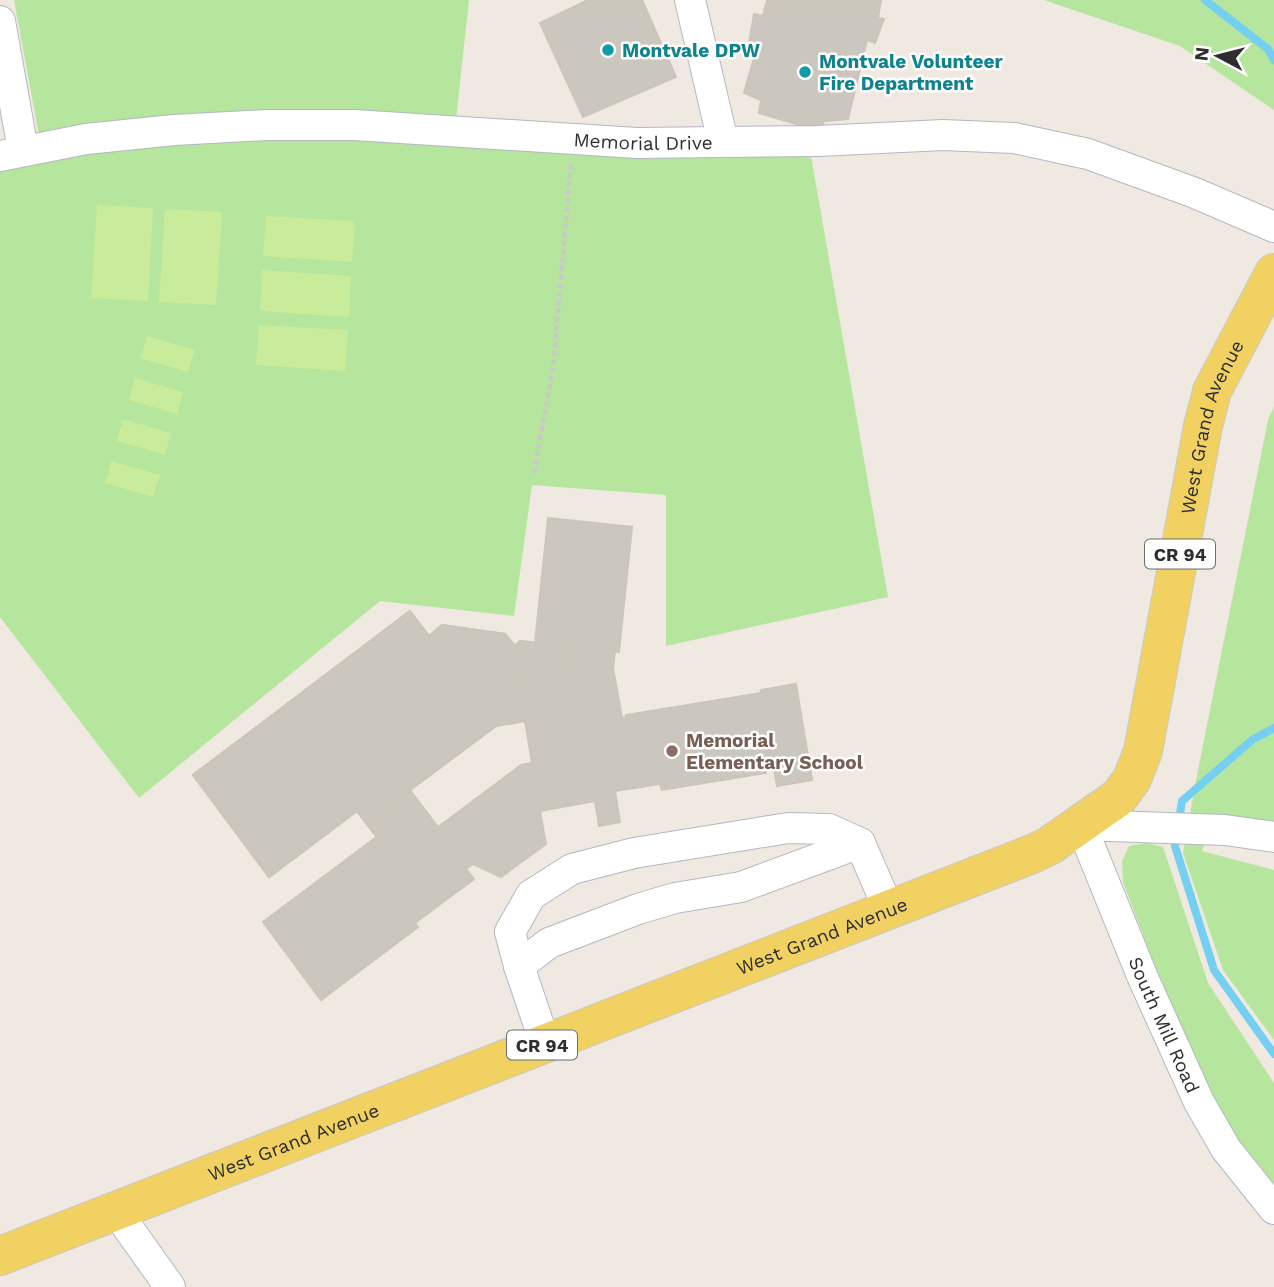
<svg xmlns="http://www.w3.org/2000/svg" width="1274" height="1287" font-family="'Work Sans',sans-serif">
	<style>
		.green { fill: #b6e59e }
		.pitch { fill: #c9ec9a }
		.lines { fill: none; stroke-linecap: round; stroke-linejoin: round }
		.stream { stroke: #75cff0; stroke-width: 8 }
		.building { fill: #cbc7bf; stroke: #cbc5ba; stroke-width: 2; fill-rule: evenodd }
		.minor-casing { stroke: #b4b7c1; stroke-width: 32 }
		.major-casing { stroke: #c9c9c9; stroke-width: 40 }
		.path { stroke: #c9c9c9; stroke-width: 4.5; stroke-dasharray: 5 3.5; stroke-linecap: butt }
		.minor { stroke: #fff; stroke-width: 30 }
		.major { stroke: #f2d163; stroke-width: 38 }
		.culture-dot { fill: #0f9aa8; stroke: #fff; stroke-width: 2.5 }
		.education-dot { fill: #8d6e63; stroke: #fff; stroke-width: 2.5 }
		.labels { text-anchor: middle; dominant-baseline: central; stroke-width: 5; stroke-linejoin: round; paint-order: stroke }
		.shield { fill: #fff; stroke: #6d6d6d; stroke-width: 2 }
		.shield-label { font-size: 18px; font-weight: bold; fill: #2e2e2e }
		.culture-label { font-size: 19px; font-weight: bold; fill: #0d838f; stroke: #fff; text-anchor: start }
		.street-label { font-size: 19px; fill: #2e2e2e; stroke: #fff }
		.education-label { font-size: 19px; font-weight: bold; fill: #785e54; stroke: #fff; text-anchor: start }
	</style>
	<rect width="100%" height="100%" fill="#efe9e1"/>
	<!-- green -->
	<g class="green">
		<path d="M14,0H469L454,138L808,139L888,597L666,646V495L532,485L514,616L380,601L139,798L0,617V155L41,146Z"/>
		<path d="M1044,0H1274V110L1180,46Z"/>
		<path d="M1274,407V826L1214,819L1202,851L1274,870V1040L1223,970L1183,853L1198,770L1268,420Z"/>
		<path d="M1147,843L1163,847L1208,983L1274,1083V1191L1249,1162L1194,1070L1123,882L1122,861L1129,846Z"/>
	</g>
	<!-- pitch -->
	<g class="pitch">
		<path d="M97,205L153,208L148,301L91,298Z"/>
		<path d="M165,209L222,212L216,305L159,302Z"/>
		<path d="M266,216L355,221L352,262L263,256Z"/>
		<path d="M262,270L351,276L349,317L260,311Z"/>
		<path d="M259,325L348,330L345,371L256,365Z"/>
		<path d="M147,336L195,350L188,372L140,358Z"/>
		<path d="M135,378L183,392L177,414L129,400Z"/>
		<path d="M123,419L171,433L165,455L117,441Z"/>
		<path d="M111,461L160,475L153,497L105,483Z"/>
	</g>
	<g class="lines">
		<!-- stream -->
		<g class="stream">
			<path d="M1205,0L1268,49L1274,60"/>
			<path d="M1274,728L1252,740L1182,801L1175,846L1214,970L1274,1054"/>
		</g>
	</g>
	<!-- building -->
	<g class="building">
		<path d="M588,0H642L676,77L583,117L540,23Z"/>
		<path d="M767,0H881L878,18L884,19L875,43L867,40L848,119L824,121L820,131L759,113L761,100L744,93L756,51L748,49L754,14L763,16Z"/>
		<path d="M548,518L632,527L619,652L567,646L565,670L577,668L578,674L613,668L622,718L626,717V715L761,693V690L796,684L812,780L777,786L774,768L766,770V773L662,790L660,784L615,791L620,822L599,826L595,801L540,811L546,844L501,877L473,864L466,869L474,879L415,923L418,927L321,1000L263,922L375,838L377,840L378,839L357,811L269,877L193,775L410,611L429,636L442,625L505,634L515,646L520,641L535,643ZM525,721L532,763L521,765L438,827L410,790L496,726Z"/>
		<path d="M410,611L429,636L442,625L505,634L515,646L520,641L567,646L565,670L518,677L525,721L496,726L374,817L386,833L378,839L357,811L269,877L193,775Z"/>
		<path d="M567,646L615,651L613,668L578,674L577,668L565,670Z"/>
	</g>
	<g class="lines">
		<defs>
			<g id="minor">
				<path d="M690,0L723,142"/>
				<path d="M0,21L23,150"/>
				<path id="s1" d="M0,156L86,139L174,130L266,125H354L637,143L818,141L943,135L1014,138L1088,154L1195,193L1274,227"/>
				<path id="s2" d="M1274,837L1225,830L1081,825L1143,978L1199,1102L1226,1149L1274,1209"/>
				<path d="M519,966L549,943L638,909L675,898L741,887L860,843"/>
				<path d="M545,1043L519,966L510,932L531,895L572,869L634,853L788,828L829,829L860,843L889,910"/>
				<path d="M116,1211L170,1287"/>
			</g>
			<g id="major">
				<path id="s3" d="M0,1256L1032,854L1049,846L1119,797L1132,779L1143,751L1203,426L1212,391L1274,273"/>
			</g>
		</defs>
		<!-- minor casing -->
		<use href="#minor" class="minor-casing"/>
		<!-- major casing -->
		<use href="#major" class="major-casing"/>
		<!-- path -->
		<path class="path" d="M534,473L553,368L571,164"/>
		<!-- minor -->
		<use href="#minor" class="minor"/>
		<!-- major -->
		<use href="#major" class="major"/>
	</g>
	<!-- markers -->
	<g class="culture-dot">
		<circle cx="608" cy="50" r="7"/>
		<circle cx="805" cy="72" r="7"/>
	</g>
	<circle class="education-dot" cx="672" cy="751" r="7"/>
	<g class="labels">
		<!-- shield labels -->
		<g class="shield">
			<rect x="1145" y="539.5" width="70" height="29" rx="5"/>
			<rect x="507" y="1030.5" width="70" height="29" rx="5"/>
		</g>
		<g class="shield-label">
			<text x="1180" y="554">CR 94</text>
			<text x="542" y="1045">CR 94</text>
		</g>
		<!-- culture labels -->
		<g class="culture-label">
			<text x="622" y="50">Montvale DPW</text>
			<text x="819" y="61">Montvale Volunteer<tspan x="819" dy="22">Fire Department</tspan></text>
		</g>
		<!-- street labels -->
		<g class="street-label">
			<text stroke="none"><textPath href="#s1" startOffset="646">Memorial Drive</textPath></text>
			<text stroke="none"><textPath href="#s3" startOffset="1596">West Grand Avenue</textPath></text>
			<text stroke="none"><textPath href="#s3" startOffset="882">West Grand Avenue</textPath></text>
			<text stroke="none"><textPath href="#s2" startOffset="410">South Mill Road</textPath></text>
			<text stroke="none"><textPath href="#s3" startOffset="315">West Grand Avenue</textPath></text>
		</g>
		<!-- education labels -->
		<g class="education-label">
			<text x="686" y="740">Memorial<tspan x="686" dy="22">Elementary School</tspan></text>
		</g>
	</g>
	<!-- north arrow -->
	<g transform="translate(1218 56) rotate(277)" stroke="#ffffff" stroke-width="5" paint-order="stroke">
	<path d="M0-5L12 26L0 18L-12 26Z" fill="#2e2e2e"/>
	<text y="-10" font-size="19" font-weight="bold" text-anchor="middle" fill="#2e2e2e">N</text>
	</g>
</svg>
